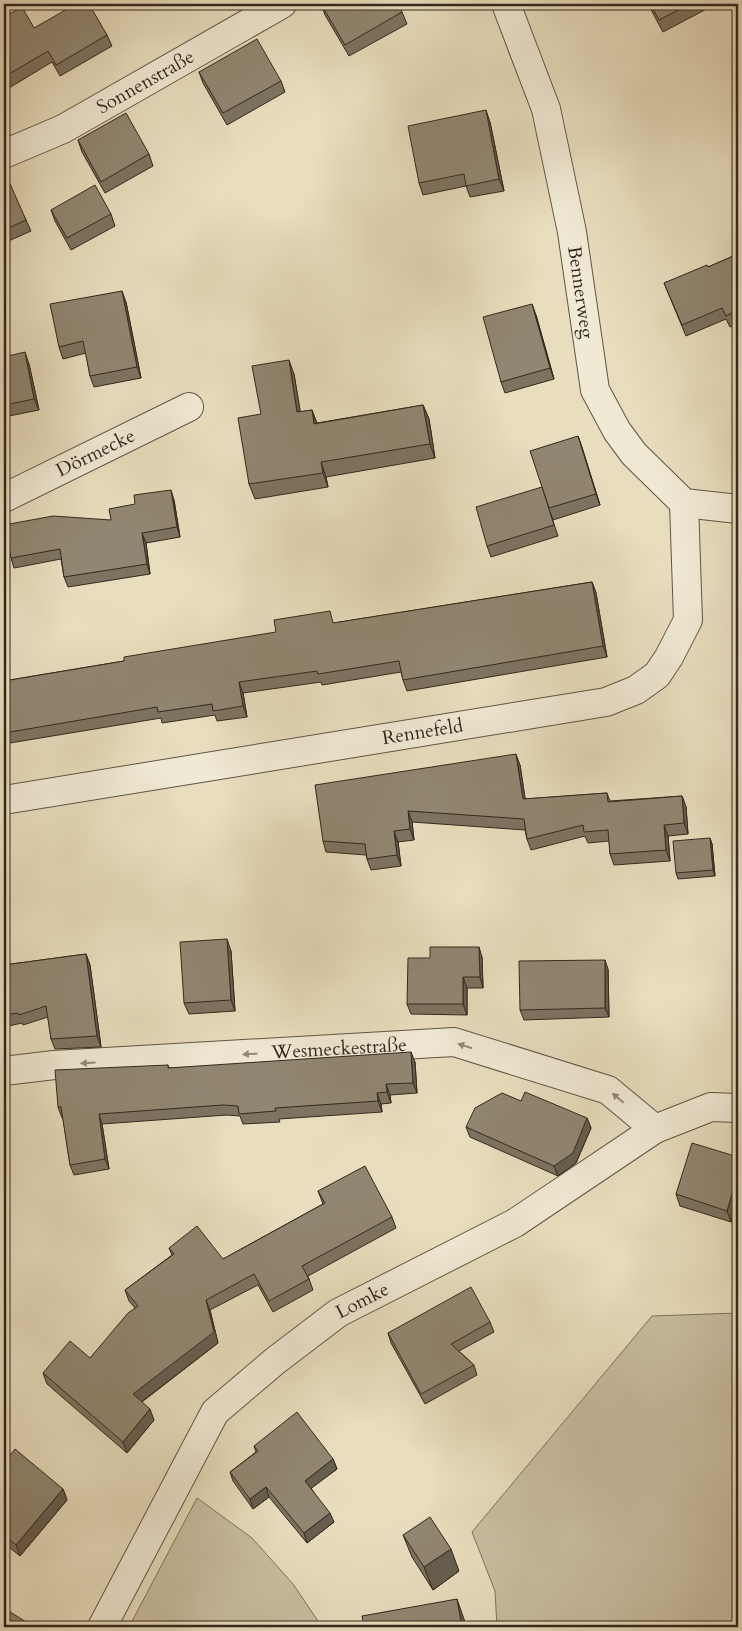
<svg xmlns="http://www.w3.org/2000/svg" width="742" height="1631" font-family="Cardo,serif">
	<style>
		.green { fill: #c9bea2; stroke: #7e7360 }
		.lines { fill: none; stroke-linecap: round; stroke-linejoin: round }
		.minor-casing { stroke: #605546; stroke-width: 30 }
		.minor { stroke: #f0e9d4; stroke-width: 28 }
		.wall { fill: #7d7361; stroke: #33281f }
		.shaded-wall { fill: #665e4f; stroke: #33281f }
		.building { fill: #918671; stroke: #33281f }
		.oneway { fill: #92887a }
		.labels { text-anchor: middle; dominant-baseline: central; stroke-width: 5; stroke-linejoin: round; paint-order: stroke }
		.street-label { font-size: 19px; fill: #33281f; stroke: #f0e9d4 }
	</style>
	<rect width="100%" height="100%" fill="#e8ddbd"/>
	<filter id="stains"><feTurbulence type="fractalNoise" baseFrequency=".004" numOctaves="4"/><feColorMatrix values="0 0 0 0 .2 0 0 0 0 .09 0 0 0 0 .02 0 0 0 .5 -.17"/></filter>
	<radialGradient id="worn" r=".72"><stop offset=".6" stop-color="#630" stop-opacity="0"/><stop offset="1" stop-color="#630" stop-opacity=".3"/></radialGradient>
	<!-- green -->
	<g class="green">
		<path d="M738,1313V1616L732,1627H497L495,1591L472,1532L652,1316Z"/>
		<path d="M197,1498L252,1538L293,1584L322,1627H129Z"/>
	</g>
	<g class="lines">
		<defs>
			<g id="minor">
				<path id="s1" d="M506,4L546,109L572,232L595,390L617,431L634,454L684,503L738,509"/>
				<path id="s2" d="M4,154L63,129L282,4"/>
				<path id="s3" d="M4,498L189,407"/>
				<path id="s4" d="M4,800L606,702L636,690L657,675L669,657L688,620L684,503"/>
				<path id="s5" d="M4,1071L54,1065L454,1042L608,1090L655,1129"/>
				<path id="s6" d="M102,1627L215,1412L275,1361L338,1313L515,1223L655,1129L711,1107L738,1108"/>
			</g>
		</defs>
		<!-- minor casing -->
		<use href="#minor" class="minor-casing"/>
		<!-- minor -->
		<use href="#minor" class="minor"/>
	</g>
	<!-- wall -->
	<g class="wall">
		<path d="M321,4L402,12L407,24L349,56L325,15Z"/>
		<path d="M648,4H716L663,32Z"/>
		<path d="M4,17L34,28L107,35L112,46L60,76L52,62L4,91Z"/>
		<path d="M199,72L281,81L285,92L227,125L203,83Z"/>
		<path d="M490,122L504,191L470,197L466,186L423,195L419,183Z"/>
		<path d="M78,140L149,154L153,166L105,193L82,152Z"/>
		<path d="M4,179L26,220L31,231L4,243Z"/>
		<path d="M51,210L111,214L115,226L71,250L55,221Z"/>
		<path d="M738,254V323L730,327L726,319L686,336L664,283L708,267Z"/>
		<path d="M126,302L141,378L94,387L90,376L86,353L63,359L59,347Z"/>
		<path d="M536,315L554,379L505,393L501,382Z"/>
		<path d="M4,357L29,364L39,410L4,417Z"/>
		<path d="M294,374L300,412L312,410L317,423L423,405L429,419L435,458L326,477L328,487L255,499L249,484L261,414Z"/>
		<path d="M578,436L600,505L553,520L550,512L558,536L491,557L487,546L542,487Z"/>
		<path d="M174,500L180,537L146,543L150,574L68,587L64,577L61,559L14,568L11,558L111,520Z"/>
		<path d="M592,582L596,593L607,657L407,691L403,680L401,672L322,685L321,682L243,693L247,717L217,721L215,715L162,723L161,718L4,744V681L124,661L334,623Z"/>
		<path d="M520,765L525,799L607,793L610,801L682,796L686,807L688,834L668,836L670,861L614,865L610,854L609,841L588,843L585,836L531,850L527,839L525,830L412,822L414,840L398,842L401,866L371,870L367,859L366,855L326,852L323,841Z"/>
		<path d="M710,838L712,844L715,876L678,879L676,873Z"/>
		<path d="M231,951L235,1011L189,1014L184,1003Z"/>
		<path d="M86,954L90,965L101,1047L55,1049L51,1039L48,1017L23,1025L22,1023L4,1027V965Z"/>
		<path d="M482,957L483,988H467V1015L411,1014L407,1004L430,958Z"/>
		<path d="M608,969L609,1017L524,1020L520,1010Z"/>
		<path d="M415,1062L417,1093L390,1095L391,1103L381,1104L382,1112L279,1119L280,1122L243,1124L240,1116L227,1115L102,1124L109,1169L74,1175L70,1165L63,1118H62L58,1107L168,1065L169,1068Z"/>
		<path d="M521,1101L587,1118L591,1128L576,1163L558,1176L470,1137L466,1127Z"/>
		<path d="M738,1157V1199L731,1222L680,1206L676,1194Z"/>
		<path d="M318,1191L392,1217L396,1228L308,1276L313,1290L273,1312L258,1285L210,1310L218,1343L142,1402L154,1420L127,1453L47,1384L43,1373L90,1358L135,1308L129,1301L125,1290L172,1255L169,1248L223,1259L323,1204Z"/>
		<path d="M490,1322L494,1332L459,1351L474,1365L477,1375L425,1404L391,1343L388,1333Z"/>
		<path d="M254,1446L333,1459L337,1469L311,1488L334,1522L307,1543L269,1497L253,1509L233,1481L230,1472L256,1452Z"/>
		<path d="M4,1463L63,1489L67,1500L20,1556L4,1543Z"/>
		<path d="M403,1535L459,1571L433,1590L412,1557Z"/>
	</g>
	<!-- shaded-wall -->
	<g class="shaded-wall">
		<path d="M486,110L490,122L504,191L499,179Z"/>
		<path d="M122,291L126,302L141,378L137,367Z"/>
		<path d="M532,304L536,315L554,379L550,368Z"/>
		<path d="M25,352L29,364L39,410L34,399Z"/>
		<path d="M289,360L294,374L303,427L297,412Z"/>
		<path d="M423,405L429,419L435,458L430,444Z"/>
		<path d="M312,410L317,425L314,424Z"/>
		<path d="M578,436L582,447L600,505L596,494Z"/>
		<path d="M321,462L326,477L328,487L323,473Z"/>
		<path d="M171,490L174,500L180,537L177,527Z"/>
		<path d="M142,533L146,543L150,574L147,564Z"/>
		<path d="M592,582L596,593L607,657L603,646Z"/>
		<path d="M239,682L243,693L247,717L243,706Z"/>
		<path d="M516,754L520,765L527,810L523,799Z"/>
		<path d="M682,796L686,807L688,834L684,823Z"/>
		<path d="M408,811L412,822L414,840L410,829Z"/>
		<path d="M664,825L668,836L670,861L666,850Z"/>
		<path d="M394,831L398,842L401,866L397,855Z"/>
		<path d="M710,838L712,844L715,876L713,870Z"/>
		<path d="M227,939L231,951L235,1011L231,1000Z"/>
		<path d="M479,947L482,957L483,988L480,977Z"/>
		<path d="M86,954L90,965L101,1047L97,1036Z"/>
		<path d="M605,960L608,969L609,1017L605,1008Z"/>
		<path d="M463,977L467,988V1015L463,1004Z"/>
		<path d="M411,1052L415,1062L417,1093L413,1083Z"/>
		<path d="M386,1084L390,1095L391,1103L387,1092Z"/>
		<path d="M377,1093L381,1104L382,1112L378,1101Z"/>
		<path d="M99,1114L102,1124L109,1169L105,1159Z"/>
		<path d="M587,1118L591,1128L576,1163L558,1176L554,1166Z"/>
		<path d="M738,1174V1199L731,1222L727,1211Z"/>
		<path d="M206,1300L210,1310L218,1343L137,1405L133,1394Z"/>
		<path d="M150,1409L154,1420L127,1453L123,1442Z"/>
		<path d="M333,1459L337,1469L309,1490L305,1481Z"/>
		<path d="M266,1487L269,1497L253,1509L250,1499Z"/>
		<path d="M63,1489L67,1500L20,1556L16,1545Z"/>
		<path d="M330,1513L334,1522L307,1543L304,1533Z"/>
		<path d="M451,1549L459,1571L433,1590L424,1567Z"/>
		<path d="M457,1599L465,1622L466,1627H462Z"/>
	</g>
	<!-- building -->
	<g class="building">
		<path d="M76,4H89L107,35L56,65L48,51L4,77V17L22,7L34,28Z"/>
		<path d="M321,4H398L402,12L345,45Z"/>
		<path d="M650,4H690L659,20Z"/>
		<path d="M257,39L281,81L223,113L199,72Z"/>
		<path d="M486,110L499,179L466,186L464,174L419,183L408,126Z"/>
		<path d="M126,113L149,154L101,182L78,140Z"/>
		<path d="M7,177L26,220L4,230V179Z"/>
		<path d="M95,185L111,214L67,238L51,210Z"/>
		<path d="M738,254V310L726,316L722,308L682,325L664,283L707,265L708,267Z"/>
		<path d="M122,291L137,367L90,376L83,341L59,347L50,304Z"/>
		<path d="M532,304L550,368L501,382L483,317Z"/>
		<path d="M25,352L34,399L4,405V357Z"/>
		<path d="M289,360L297,412L312,410L314,424L423,405L430,444L321,462L323,473L249,484L238,418L261,414L252,366Z"/>
		<path d="M578,436L596,494L549,508L530,451Z"/>
		<path d="M542,487L554,525L487,546L476,507Z"/>
		<path d="M171,490L177,527L142,533L147,564L64,577L60,549L11,558L4,525L53,516L111,520L109,509L135,504L134,495Z"/>
		<path d="M738,530V547L734,532Z"/>
		<path d="M738,554V579L733,555Z"/>
		<path d="M592,582L603,646L403,680L399,661L318,674L317,671L239,682L243,706L213,711L212,704L158,712L157,707L4,733V681L124,661V657L276,632L274,620L330,611L333,623Z"/>
		<path d="M516,754L523,799L607,793L608,802L682,796L684,823L664,825L666,850L610,854L608,830L584,832L583,825L527,839L524,819L408,811L410,829L394,831L397,855L367,859L365,844L323,841L315,785Z"/>
		<path d="M710,838L713,870L676,873L673,841Z"/>
		<path d="M227,939L231,1000L184,1003L180,942Z"/>
		<path d="M430,947H479L480,977H463V1004H407L408,958H430Z"/>
		<path d="M86,954L97,1036L51,1039L46,1006L19,1015L18,1013L4,1015V965Z"/>
		<path d="M605,960V1008L520,1010L519,961Z"/>
		<path d="M411,1052L413,1083L386,1084L387,1092L377,1093L378,1101L275,1108L276,1111L239,1114L238,1106L223,1105L99,1114L105,1159L70,1165L61,1107H58L55,1070L168,1065V1068Z"/>
		<path d="M525,1092L587,1118L573,1153L554,1166L466,1127L475,1108L502,1093L521,1101Z"/>
		<path d="M692,1143L738,1157V1174L727,1211L676,1194Z"/>
		<path d="M365,1166L392,1217L302,1266L309,1279L269,1301L254,1274L206,1300L214,1332L133,1394L150,1409L123,1442L43,1373L70,1341L90,1358L128,1313L138,1306L125,1290L174,1254L169,1248L197,1226L223,1259L325,1203L318,1191Z"/>
		<path d="M471,1287L490,1322L451,1344L474,1365L421,1394L388,1333Z"/>
		<path d="M297,1412L333,1459L305,1481L330,1513L304,1533L266,1487L250,1499L230,1472L258,1451L254,1446Z"/>
		<path d="M15,1449L63,1489L16,1545L4,1535V1463Z"/>
		<path d="M430,1517L451,1549L424,1567L403,1535Z"/>
		<path d="M457,1599L462,1627H364L362,1616Z"/>
		<path d="M4,1608L34,1627H4Z"/>
	</g>
	<!-- one-way arrows -->
	<defs><path id="oneway-solid" d="M-6-.8H1V-3.2L6.5 0L1 3.2V.8H-6Z" transform="scale(1.25)"/></defs>
	<g class="oneway">
		<use href="#oneway-solid" transform="translate(465 1046) rotate(-163)"/>
		<use href="#oneway-solid" transform="translate(250 1054) rotate(177)"/>
		<use href="#oneway-solid" transform="translate(88 1063) rotate(177)"/>
		<use href="#oneway-solid" transform="translate(618 1098) rotate(-140)"/>
	</g>
	<g class="labels">
		<!-- street labels -->
		<g class="street-label">
			<text stroke="none"><textPath href="#s2" startOffset="159">Sonnenstraße</textPath></text>
			<text stroke="none"><textPath href="#s1" startOffset="299">Bennerweg</textPath></text>
			<text stroke="none"><textPath href="#s3" startOffset="102">Dörmecke</textPath></text>
			<text stroke="none"><textPath href="#s4" startOffset="424">Rennefeld</textPath></text>
			<text stroke="none"><textPath href="#s5" startOffset="336">Wesmeckestraße</textPath></text>
			<text stroke="none"><textPath href="#s6" startOffset="428">Lomke</textPath></text>
		</g>
	</g>
	<!-- margin -->
	<rect width="742" height="1631" fill="none" stroke="#e8ddbd" stroke-width="20"/>
	<rect x="5" y="5" width="732" height="1621" fill="none" stroke="#33281f" stroke-width="2.5"/>
	<rect x="10" y="10" width="722" height="1611" fill="none" stroke="#33281f"/>
	<rect width="100%" height="100%" filter="url(#stains)"/>
	<rect width="100%" height="100%" fill="url(#worn)"/>
</svg>
